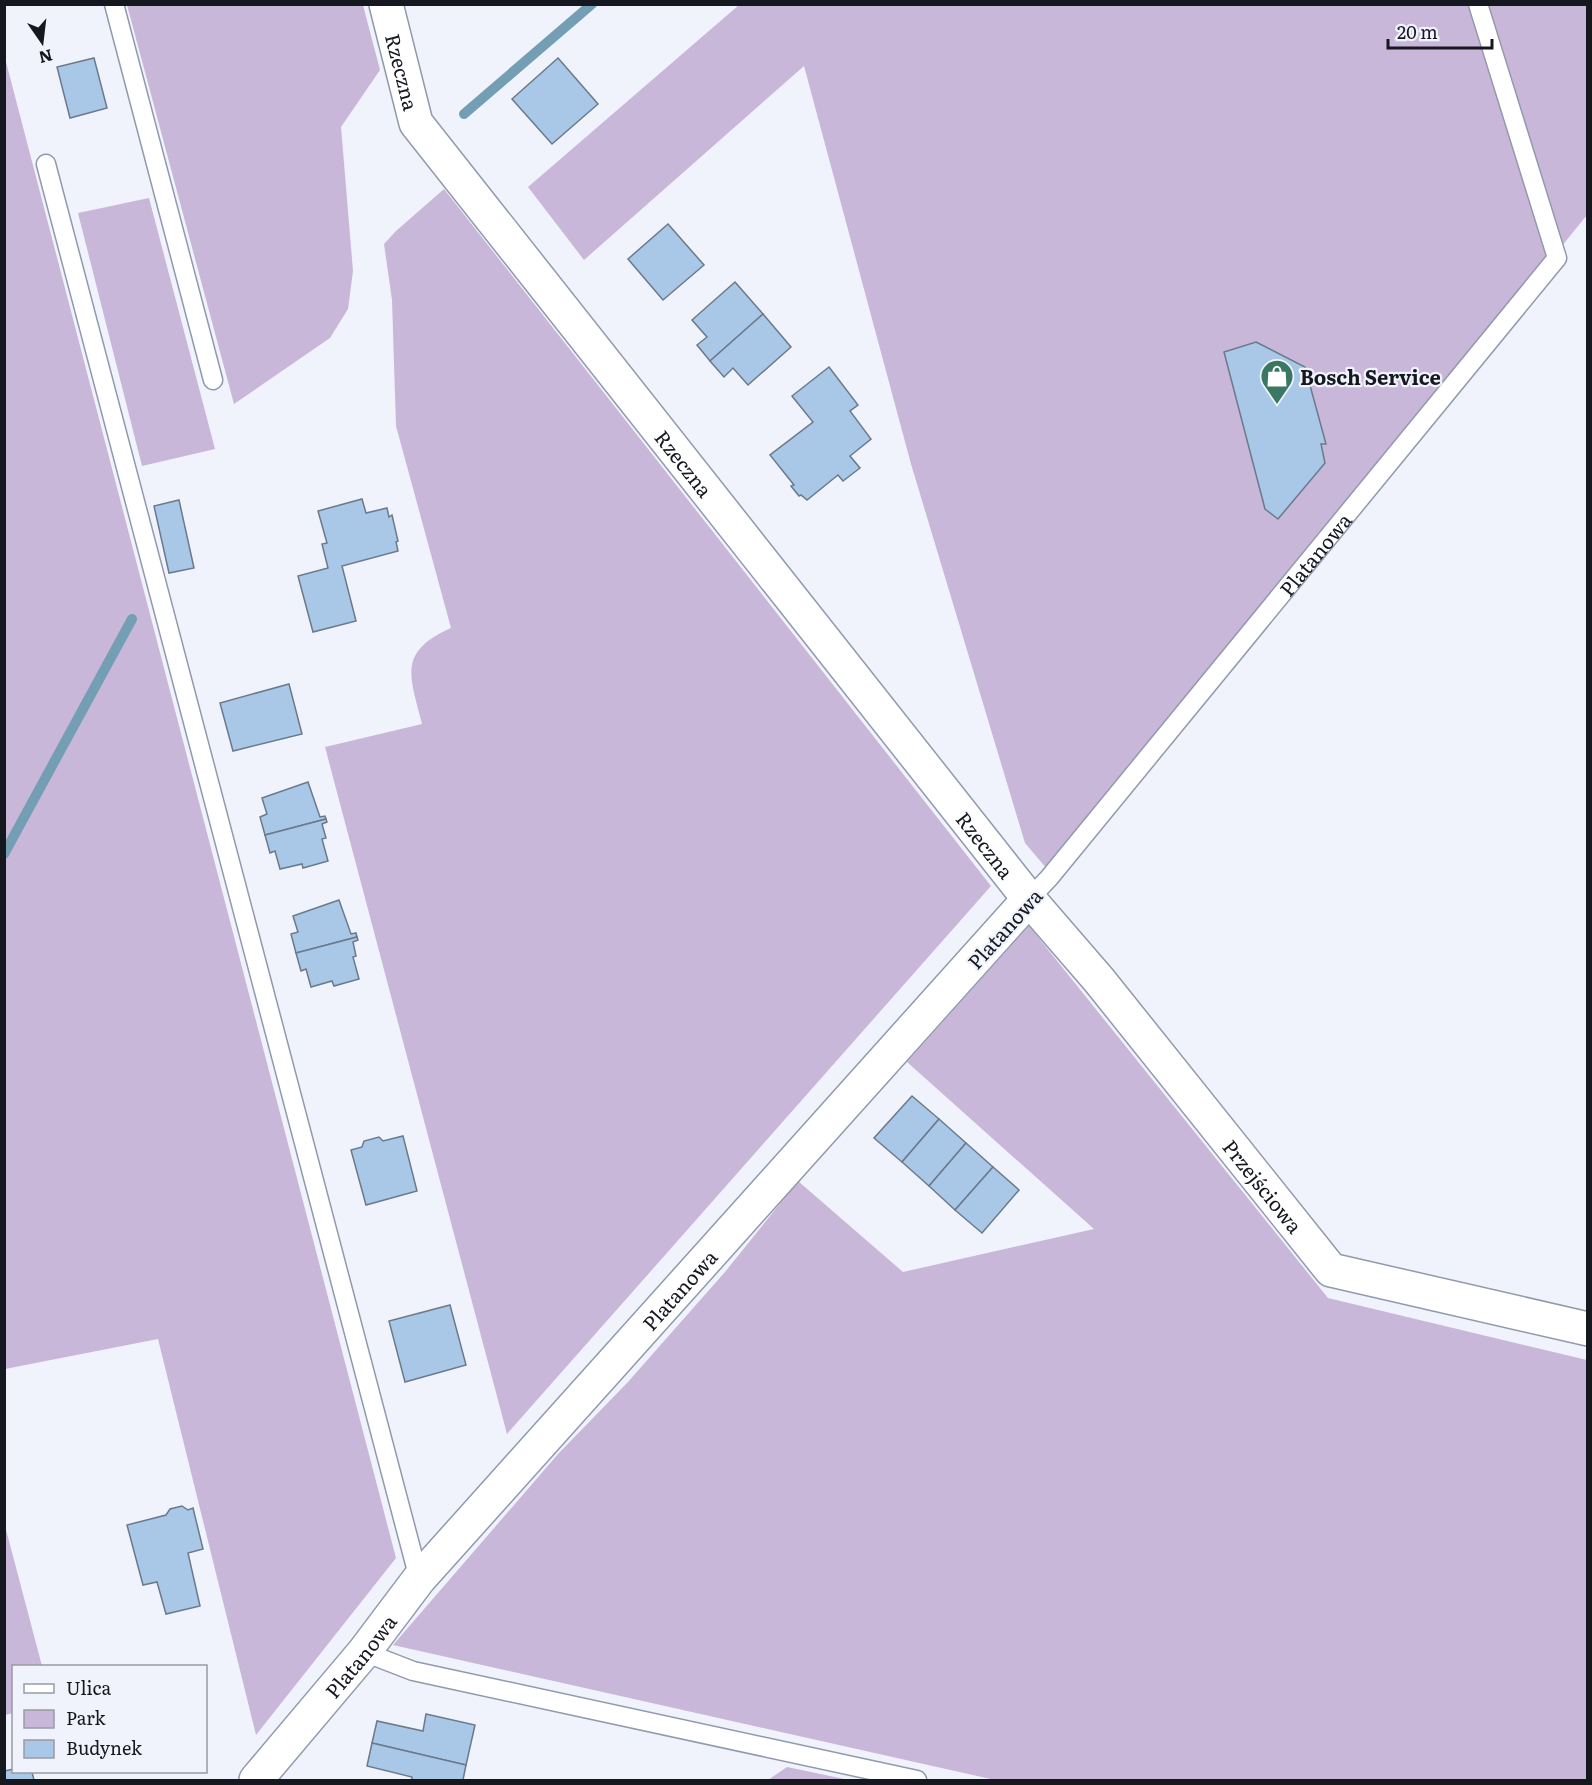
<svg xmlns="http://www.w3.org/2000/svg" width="1592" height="1785" font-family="Literata,serif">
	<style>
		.green { fill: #c9b7d9 }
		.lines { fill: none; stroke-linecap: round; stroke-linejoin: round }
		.stream { stroke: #739eb3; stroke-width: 10 }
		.building { fill: #a9c7e7; stroke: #6b7a8b; stroke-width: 1.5 }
		.service-casing { stroke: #9199ad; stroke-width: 21 }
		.minor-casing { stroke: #9199ad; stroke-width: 36 }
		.service { stroke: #fff; stroke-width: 18 }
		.minor { stroke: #fff; stroke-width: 33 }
		.labels { text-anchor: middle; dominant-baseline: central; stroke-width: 4.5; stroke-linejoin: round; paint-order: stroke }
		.street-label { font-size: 20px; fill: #161820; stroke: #f0f3fc }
		.poi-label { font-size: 20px; font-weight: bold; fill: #161820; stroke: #f0f3fc; text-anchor: start }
	</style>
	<rect width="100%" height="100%" fill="#f0f3fc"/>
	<!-- green -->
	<g class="green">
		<path d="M127,5H363L380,70L341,127L353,271L348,309L330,338L234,404Z"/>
		<path d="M739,5H1587V215L1270,605L1047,869L1025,843L911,464L804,66L584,260L528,187Z"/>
		<path d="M5,58L396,1558L256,1735L158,1339L5,1369Z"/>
		<path d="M444,189L991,886L507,1434L325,747L422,724C410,676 397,652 451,628L396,426L392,300L384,244L396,231Z"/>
		<path d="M149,198L215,449L142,466L78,213Z"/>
		<path d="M1029,926L1328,1298L1587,1360V1780H995L393,1645L558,1454L627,1383L725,1272L798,1181L903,1272L1094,1229L907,1062Z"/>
		<path d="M4,1522L42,1666H14L13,1713L5,1715Z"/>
		<path d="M787,1767L849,1780H768Z"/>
	</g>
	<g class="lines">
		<!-- stream -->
		<g class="stream">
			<path d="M464,114L592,4"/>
			<path d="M4,854L132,619"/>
		</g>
	</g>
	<!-- building -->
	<g class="building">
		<path d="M94,58L107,108L70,118L57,67Z"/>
		<path d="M558,58L598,104L552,144L512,99Z"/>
		<path d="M668,224L704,265L663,300L628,259Z"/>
		<path d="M735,282L763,314L710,361L697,345L707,337L692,320Z"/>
		<path d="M763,314L791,347L748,385L733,368L724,377L710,361Z"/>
		<path d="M1256,342L1305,367L1326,444H1321L1325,463L1278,519L1265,509L1224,352Z"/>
		<path d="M829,367L858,405L850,411L871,439L850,456L860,468L843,481L838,475L807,500L801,495L799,496L791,486L794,485L770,455L813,422L792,396Z"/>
		<path d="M362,499L366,513L387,508L389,517L392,515L398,541L396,542L398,551L342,566L356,621L313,632L298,576L328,568L322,544L327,543L318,511Z"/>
		<path d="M179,500L194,568L169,573L154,506Z"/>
		<path d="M289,684L302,734L233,751L220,703Z"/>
		<path d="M308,782L320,817L325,816L326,819L265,835L260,817L267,814L262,798Z"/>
		<path d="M326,819L327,822L322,824L326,838L322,839L328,861L303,868L302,864L280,869L275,851L270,853L265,835Z"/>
		<path d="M339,900L351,934L356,933L357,937L296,953L291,934L298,932L293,916Z"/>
		<path d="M357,937L358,940L353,942L356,956L353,957L359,979L334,986L332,981L311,987L306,969L301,971L296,953Z"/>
		<path d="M912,1096L939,1119L902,1162L874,1138Z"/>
		<path d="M939,1119L966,1143L929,1186L902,1162Z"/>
		<path d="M403,1136L417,1191L366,1205L351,1150L362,1147L364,1141L379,1137L383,1141Z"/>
		<path d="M966,1143L993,1167L955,1210L929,1186Z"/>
		<path d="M993,1167L1019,1190L982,1233L955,1210Z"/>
		<path d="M450,1305L466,1365L405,1382L389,1321Z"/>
		<path d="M182,1506L188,1510L193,1508L203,1549L188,1553L200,1606L166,1614L157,1582L143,1585L127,1525L166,1515L170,1509Z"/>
		<path d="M426,1714L475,1725L466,1765L372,1743L377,1721L423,1731Z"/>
		<path d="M372,1743L466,1765L463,1780H412V1777L367,1766Z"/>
		<path d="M14,1769V1772H32L34,1780H4V1771Z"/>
	</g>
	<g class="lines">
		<defs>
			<g id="service">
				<path d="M114,4L213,380"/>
				<path d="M46,164L419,1579"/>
				<path id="s1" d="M1029,899L1049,878L1557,258L1478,4"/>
				<path d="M364,1652L413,1671L917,1780"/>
			</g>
			<g id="minor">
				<path id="s2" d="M386,4L416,123L1029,899L1099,980L1331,1270L1588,1329"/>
				<path id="s3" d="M256,1780L364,1652L419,1579L1029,899"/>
			</g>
		</defs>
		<!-- service casing -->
		<use href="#service" class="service-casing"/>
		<!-- minor casing -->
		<use href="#minor" class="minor-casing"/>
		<!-- service -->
		<use href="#service" class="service"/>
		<!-- minor -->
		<use href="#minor" class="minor"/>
	</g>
	<!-- icons -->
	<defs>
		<symbol id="shop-pin" viewBox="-11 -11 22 30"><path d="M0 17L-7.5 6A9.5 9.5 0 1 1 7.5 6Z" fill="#3a7864" stroke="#f0f3fc"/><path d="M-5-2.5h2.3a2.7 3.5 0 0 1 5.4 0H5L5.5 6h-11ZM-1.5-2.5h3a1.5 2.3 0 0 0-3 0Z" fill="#fff"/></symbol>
	</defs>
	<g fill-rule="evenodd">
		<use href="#shop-pin" x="1258" y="357" width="38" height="52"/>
	</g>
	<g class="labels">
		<!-- street labels -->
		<g class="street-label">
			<text stroke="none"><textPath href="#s2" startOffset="70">Rzeczna</textPath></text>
			<text stroke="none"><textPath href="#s2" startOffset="556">Rzeczna</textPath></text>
			<text stroke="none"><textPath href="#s1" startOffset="448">Platanowa</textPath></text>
			<text stroke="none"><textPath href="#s2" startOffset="1042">Rzeczna</textPath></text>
			<text transform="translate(1004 928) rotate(-48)">Platanowa</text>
			<text stroke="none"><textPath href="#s2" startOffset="1482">Przejściowa</textPath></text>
			<text stroke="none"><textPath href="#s3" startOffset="648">Platanowa</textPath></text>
			<text stroke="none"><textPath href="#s3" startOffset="162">Platanowa</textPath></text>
		</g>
		<!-- poi labels -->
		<g class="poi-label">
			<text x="1300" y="376">Bosch Service</text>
		</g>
	</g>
	<!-- border -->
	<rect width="1592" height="1785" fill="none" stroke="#161820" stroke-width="12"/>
	<!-- legend -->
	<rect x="12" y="1665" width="195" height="108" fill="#f0f3fc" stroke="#999ba4" stroke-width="1.5"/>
	<rect x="24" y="1684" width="30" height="9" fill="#ffffff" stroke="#999ba4" stroke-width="1.5"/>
	<text x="66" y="1695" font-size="18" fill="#161820">Ulica</text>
	<rect x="24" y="1710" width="30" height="18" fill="#c9b7d9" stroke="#999ba4" stroke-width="1.5"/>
	<text x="66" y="1725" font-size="18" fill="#161820">Park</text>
	<rect x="24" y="1740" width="30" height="18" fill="#a9c7e7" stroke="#999ba4" stroke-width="1.5"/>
	<text x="66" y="1755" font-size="18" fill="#161820">Budynek</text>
	<!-- north arrow -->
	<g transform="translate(42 42) rotate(166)" stroke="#f0f3fc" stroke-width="4.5" paint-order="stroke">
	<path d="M0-4.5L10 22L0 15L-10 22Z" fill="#161820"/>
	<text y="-9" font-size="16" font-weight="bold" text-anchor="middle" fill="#161820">N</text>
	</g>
	<!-- scale -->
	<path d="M1388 39v9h104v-9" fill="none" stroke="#161820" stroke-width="3"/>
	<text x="1397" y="39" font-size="18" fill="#161820" stroke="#f0f3fc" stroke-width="4.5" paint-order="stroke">20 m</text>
</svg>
